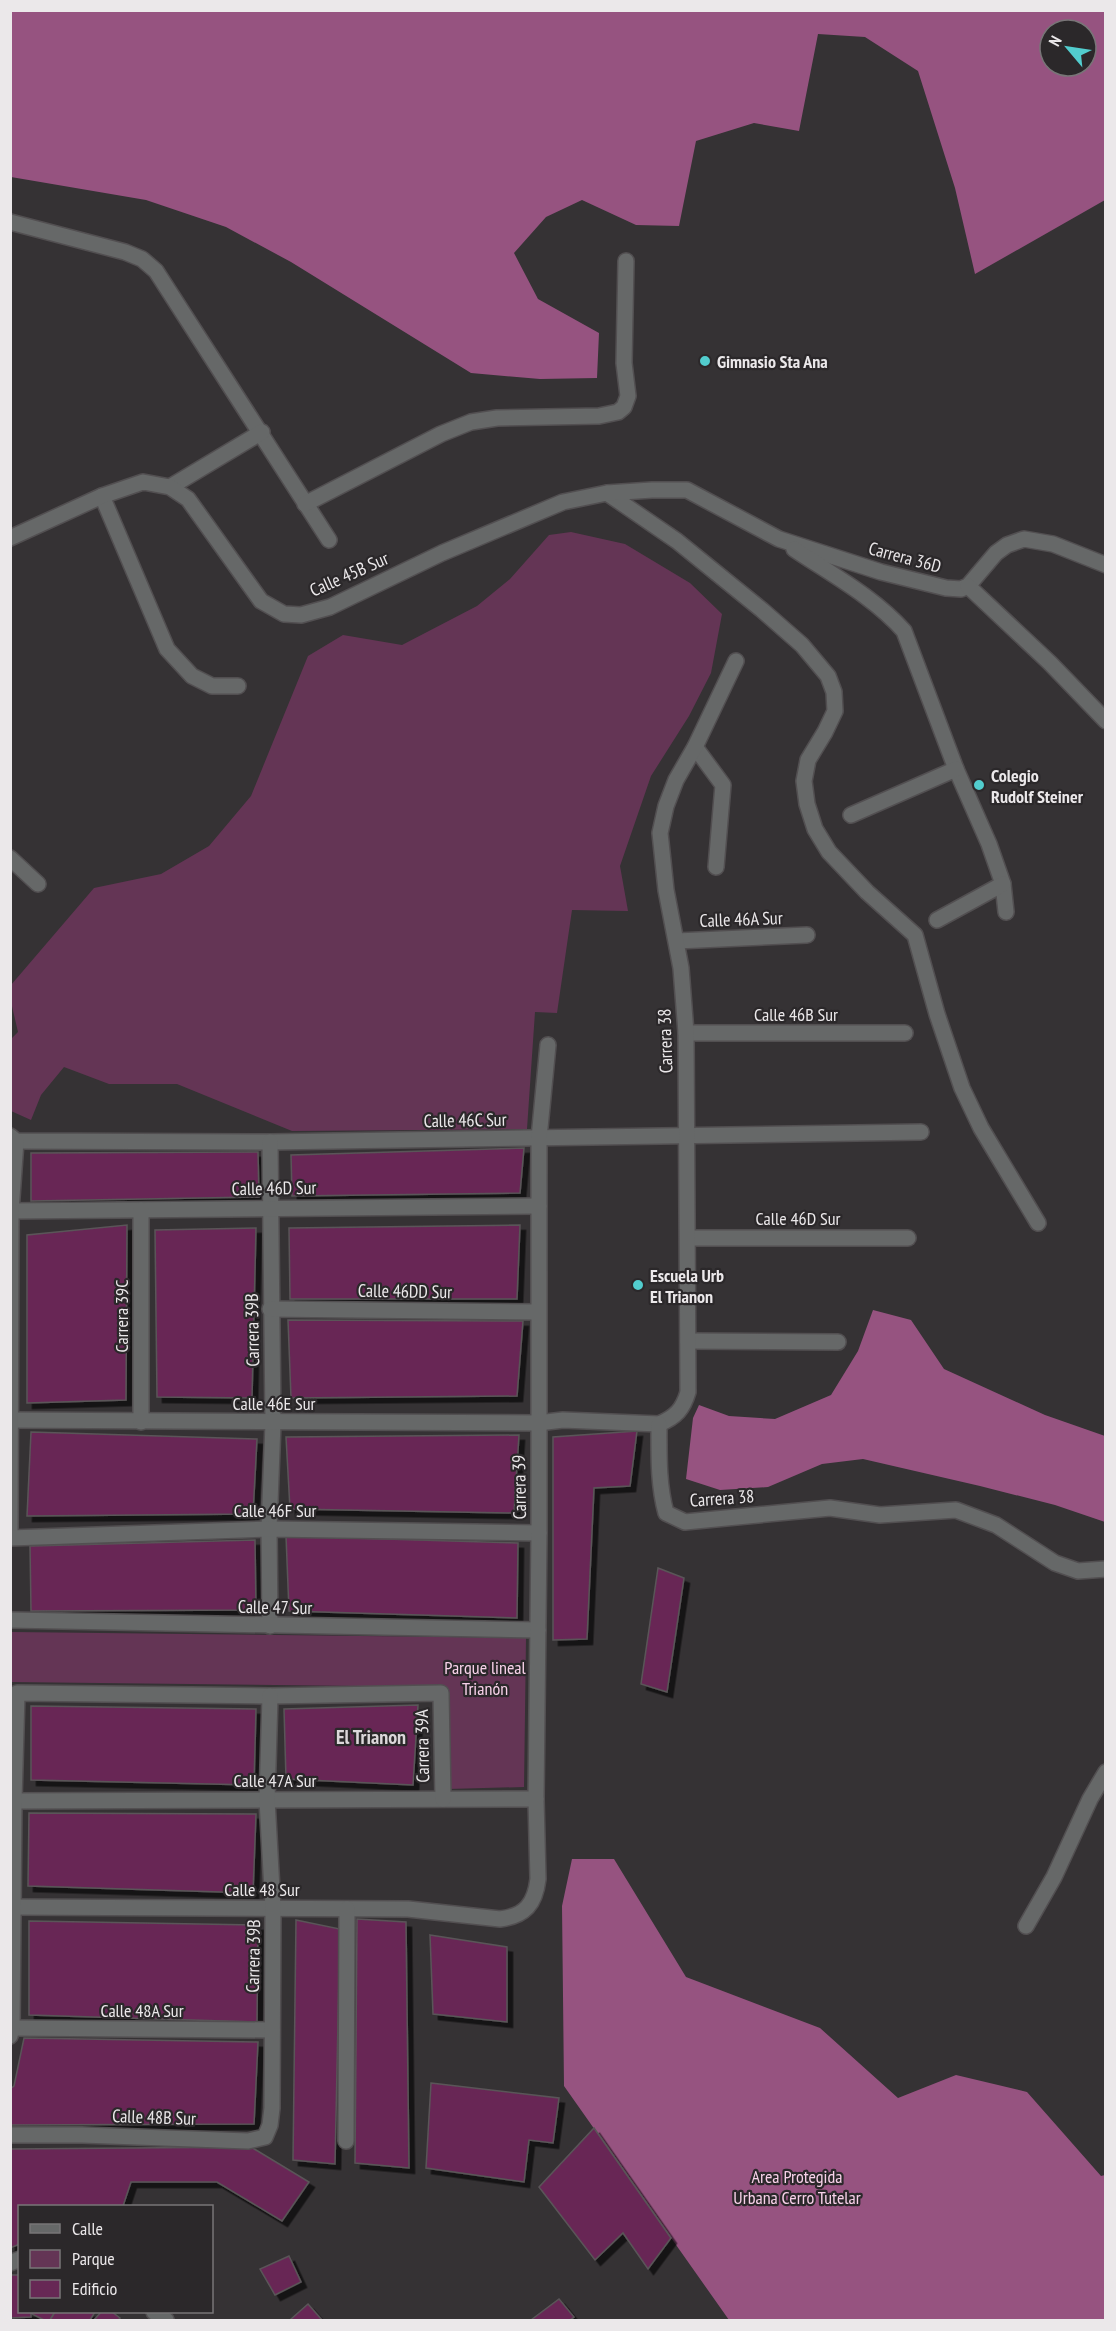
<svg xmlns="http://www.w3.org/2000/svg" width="1116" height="2331" font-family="'PT Sans Narrow',sans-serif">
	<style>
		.green { fill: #643555 }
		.forest { fill: #965380; fill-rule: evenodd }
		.building { fill: #672855; stroke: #5a5558; stroke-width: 1.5; filter: url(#shadow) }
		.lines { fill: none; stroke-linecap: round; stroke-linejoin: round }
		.street-casing { stroke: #524f51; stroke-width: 18 }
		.street { stroke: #666868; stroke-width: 15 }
		.poi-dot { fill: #52cdce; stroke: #2b282a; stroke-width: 2 }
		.labels { text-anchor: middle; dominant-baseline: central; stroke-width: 4.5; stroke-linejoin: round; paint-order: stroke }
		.poi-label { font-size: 18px; font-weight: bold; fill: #ebe8ea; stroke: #2b282a; text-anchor: start }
		.street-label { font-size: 18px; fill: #ebe8ea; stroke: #2b282a }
		.park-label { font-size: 18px; fill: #f9d2ea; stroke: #2b282a }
		.neighbourhood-label { font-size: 20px; font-weight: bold; fill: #dcd7da; stroke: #2b282a }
	</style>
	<defs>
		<filter id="shadow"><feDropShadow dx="5.5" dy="5.5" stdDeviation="0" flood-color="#0009"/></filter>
	</defs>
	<rect width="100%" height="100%" fill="#353234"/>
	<!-- green -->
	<g class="green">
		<path d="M571,532L625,544L690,583L722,614L711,673L689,716L651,776L620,866L628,911L572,910L557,1013L535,1012L527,1129L292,1131L177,1084H109L64,1067L41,1095L31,1120L11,1111V1039L18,1032L11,1002V985L94,888L161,874L209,846L251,796L308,656L343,635L402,645L477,606L510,579L549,535Z"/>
		<path d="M11,1632L526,1638L524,1787L448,1789L446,1687L11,1682Z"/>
	</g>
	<!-- forest -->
	<g class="forest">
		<path d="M10,11H1105V200L975,274L955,188L918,71L865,37L818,34L799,131L754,123L696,141L679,226L636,225L582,200L546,217L514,253L538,299L599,333L597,378L540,379L471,373L291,262L226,227L146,200L11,177ZM1050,30H1086V66H1050Z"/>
		<path d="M873,1310L911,1320L944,1369L1045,1415L1105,1436V1522L1055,1505L980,1486L863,1459L822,1464L768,1487L720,1490L686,1479L693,1418L699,1405L729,1416L775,1419L831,1395L858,1351Z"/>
		<path d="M572,1859H614L686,1977L820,2028L898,2098L956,2075L1027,2092L1101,2176L1105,2175V2320H729L564,2086L562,1906Z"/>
	</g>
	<!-- building -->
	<g class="building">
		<path d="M524,1148L520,1193L292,1196L291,1155Z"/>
		<path d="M258,1152L259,1197L31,1201V1153Z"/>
		<path d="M127,1225L126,1400L27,1403V1235Z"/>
		<path d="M520,1225L517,1299H290L289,1228Z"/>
		<path d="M256,1228L252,1398L157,1397L155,1230Z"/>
		<path d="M288,1320L523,1321L517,1396L291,1398Z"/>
		<path d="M637,1431L630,1486L594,1488L587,1639L553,1640V1437Z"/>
		<path d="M31,1432L257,1439L253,1514L27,1516Z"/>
		<path d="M519,1435L514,1513L290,1509L286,1437Z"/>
		<path d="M286,1536L518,1543L517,1618L289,1611Z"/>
		<path d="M255,1540L256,1610L31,1611L30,1546Z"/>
		<path d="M658,1568L684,1578L667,1692L641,1684Z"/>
		<path d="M418,1705L413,1785L286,1779L284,1709Z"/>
		<path d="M31,1706L256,1709L254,1785L31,1780Z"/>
		<path d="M29,1813L256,1814L253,1893L28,1886Z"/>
		<path d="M357,1919L406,1922L409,2168L355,2163Z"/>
		<path d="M296,1920L340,1929L335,2164L293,2160Z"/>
		<path d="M29,1921L258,1925L257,2022L29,2015Z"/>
		<path d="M430,1935L507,1947V2022L433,2014Z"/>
		<path d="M24,2038L258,2042L254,2124L10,2125V2089L14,2086Z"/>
		<path d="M431,2083L559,2098L553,2143L529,2140L524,2182L426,2168Z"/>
		<path d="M594,2128L671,2238L648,2269L623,2233L595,2260L539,2187Z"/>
		<path d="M251,2147L309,2182L282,2221L217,2182H131L123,2206H20V2244L10,2248V2149Z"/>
		<path d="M289,2256L301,2282L275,2295L260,2269Z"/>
		<path d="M10,2275H20V2312H31V2317L10,2318Z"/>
		<path d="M559,2299L574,2317L570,2320H531Z"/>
		<path d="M308,2304L322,2320H290Z"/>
		<path d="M33,2312H55L50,2320H44L32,2314Z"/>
		<path d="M55,2312H95L90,2320H50Z"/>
		<path d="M101,2312H112L120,2318L118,2320H94Z"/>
	</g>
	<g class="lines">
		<defs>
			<g id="street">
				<path d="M10,222L125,252L142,259L156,271L329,540"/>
				<path d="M170,487L262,432"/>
				<path d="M607,493L677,541L762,610L802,645L828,676L834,692L835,711L825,732L808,760L804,781L807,804L815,829L829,852L867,892L915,935L937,1014L962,1088L981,1128L1038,1223"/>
				<path d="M102,496L167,649L192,676L212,686H238"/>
				<path d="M305,504L441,434L471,422L497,418L599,416L618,412L624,407L628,396L624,363L626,261"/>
				<path d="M10,538L102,496L143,482L170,487L188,499L261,601L284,614L301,615L330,607L442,553L563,502L607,493L652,490H687L779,539L881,572L946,588L961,589L968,586L996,553L1007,545L1024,539L1053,544L1106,565"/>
				<path d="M794,549C831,574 874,597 904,631L956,769L989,844L1003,884L1006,912"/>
				<path d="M968,586L1050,663L1106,721"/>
				<path d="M695,747L723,785L716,867"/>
				<path d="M851,815L956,769"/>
				<path d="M10,858L38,884"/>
				<path d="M937,920L1003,884"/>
				<path d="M677,941L807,935"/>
				<path d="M686,1033H905"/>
				<path d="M10,1136L16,1141L270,1142L921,1132"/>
				<path d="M270,1142L273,1423L269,1529L270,1626"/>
				<path d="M10,1211L539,1206"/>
				<path d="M688,1238H908"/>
				<path d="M270,1309L538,1312"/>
				<path d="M688,1341L838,1342"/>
				<path d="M10,1420L538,1423L563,1420L659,1424C676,1417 683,1409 688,1392L686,1033L681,968L666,890L660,833L666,806L676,780L695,747L736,661"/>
				<path d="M141,1422V1210"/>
				<path d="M659,1424C659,1454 658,1484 666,1513L685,1522L830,1508L880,1515L956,1510L996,1525L1055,1563L1078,1571L1106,1569"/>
				<path d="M10,1536L11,1211L16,1141"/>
				<path d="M10,1538L269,1529L539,1533"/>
				<path d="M10,1620L538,1630"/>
				<path d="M14,1801L536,1799"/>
				<path d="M10,1907L408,1909L500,1919C525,1916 535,1904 538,1879L536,1799L539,1533V1138L548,1045"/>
				<path d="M1026,1926L1054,1877L1090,1799L1106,1772"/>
				<path d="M12,2028L272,2030"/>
				<path d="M10,2036L12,2028L14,1801L17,1693L270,1696L441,1693L443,1799"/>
				<path d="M10,2135H82L248,2141L265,2137L270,2125L272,2108L273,1908L267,1800L270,1696"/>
				<path d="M346,2141L347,1909"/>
				<path d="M10,2263L20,2259"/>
				<path d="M154,2312L166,2320"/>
			</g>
		</defs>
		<!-- street casing -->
		<use href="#street" class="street-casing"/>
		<!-- street -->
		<use href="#street" class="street"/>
	</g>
	<!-- markers -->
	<g class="poi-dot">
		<circle cx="705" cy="361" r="6"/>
		<circle cx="979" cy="785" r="6"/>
		<circle cx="638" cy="1285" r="6"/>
	</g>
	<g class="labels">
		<!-- poi labels -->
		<g class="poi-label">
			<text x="717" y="361">Gimnasio Sta Ana</text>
			<text x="991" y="775">Colegio<tspan x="991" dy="21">Rudolf Steiner</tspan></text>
			<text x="650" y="1275">Escuela Urb<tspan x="650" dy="21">El Trianon</tspan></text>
		</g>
		<!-- street labels -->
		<g class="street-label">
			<text transform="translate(905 557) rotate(15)">Carrera 36D</text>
			<text transform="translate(349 574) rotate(-24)">Calle 45B Sur</text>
			<text transform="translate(741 919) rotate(-2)">Calle 46A Sur</text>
			<text x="796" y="1014">Calle 46B Sur</text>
			<text transform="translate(665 1041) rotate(-92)">Carrera 38</text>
			<text transform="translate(465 1120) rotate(-1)">Calle 46C Sur</text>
			<text transform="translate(274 1188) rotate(-1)">Calle 46D Sur</text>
			<text x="798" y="1218">Calle 46D Sur</text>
			<text transform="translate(405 1291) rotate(1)">Calle 46DD Sur</text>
			<text transform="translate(121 1316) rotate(-90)">Carrera 39C</text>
			<text transform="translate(252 1330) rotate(-91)">Carrera 39B</text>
			<text x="274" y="1403">Calle 46E Sur</text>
			<text transform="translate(519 1487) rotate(-91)">Carrera 39</text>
			<text transform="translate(722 1498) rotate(-4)">Carrera 38</text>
			<text x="275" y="1510">Calle 46F Sur</text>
			<text transform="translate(275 1607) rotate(1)">Calle 47 Sur</text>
			<text transform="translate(422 1746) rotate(-91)">Carrera 39A</text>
			<text x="275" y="1780">Calle 47A Sur</text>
			<text x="262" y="1889">Calle 48 Sur</text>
			<text transform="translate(253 1956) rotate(-89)">Carrera 39B</text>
			<text x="142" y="2010">Calle 48A Sur</text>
			<text transform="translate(154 2117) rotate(2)">Calle 48B Sur</text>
		</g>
		<!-- park labels -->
		<g class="park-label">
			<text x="485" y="1667">Parque lineal<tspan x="485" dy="21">Trianón</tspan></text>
			<text x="797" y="2176">Area Protegida<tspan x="797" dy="21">Urbana Cerro Tutelar</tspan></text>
		</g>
		<!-- neighbourhood labels -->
		<g class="neighbourhood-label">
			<text x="371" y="1737">El Trianon</text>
		</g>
	</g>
	<!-- border -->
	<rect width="1116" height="2331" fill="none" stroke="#ebe8ea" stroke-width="24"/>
	<!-- legend -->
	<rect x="18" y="2205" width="195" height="108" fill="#2b282a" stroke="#787577" stroke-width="1.5"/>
	<rect x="30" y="2224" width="30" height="9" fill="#666868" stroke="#787577" stroke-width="1.5"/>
	<text x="72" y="2235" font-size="18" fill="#ebe8ea">Calle</text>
	<rect x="30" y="2250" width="30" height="18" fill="#643555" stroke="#787577" stroke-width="1.5"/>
	<text x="72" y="2265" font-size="18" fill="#ebe8ea">Parque</text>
	<rect x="30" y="2280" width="30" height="18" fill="#672855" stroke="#787577" stroke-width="1.5"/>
	<text x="72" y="2295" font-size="18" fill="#ebe8ea">Edificio</text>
	<!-- north arrow -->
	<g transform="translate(1068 48) rotate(299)"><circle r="28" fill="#2b282a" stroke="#787577" stroke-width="1.5"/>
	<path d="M0-4.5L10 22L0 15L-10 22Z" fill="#52cdce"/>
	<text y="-9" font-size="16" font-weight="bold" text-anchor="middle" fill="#ebe8ea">N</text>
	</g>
</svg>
